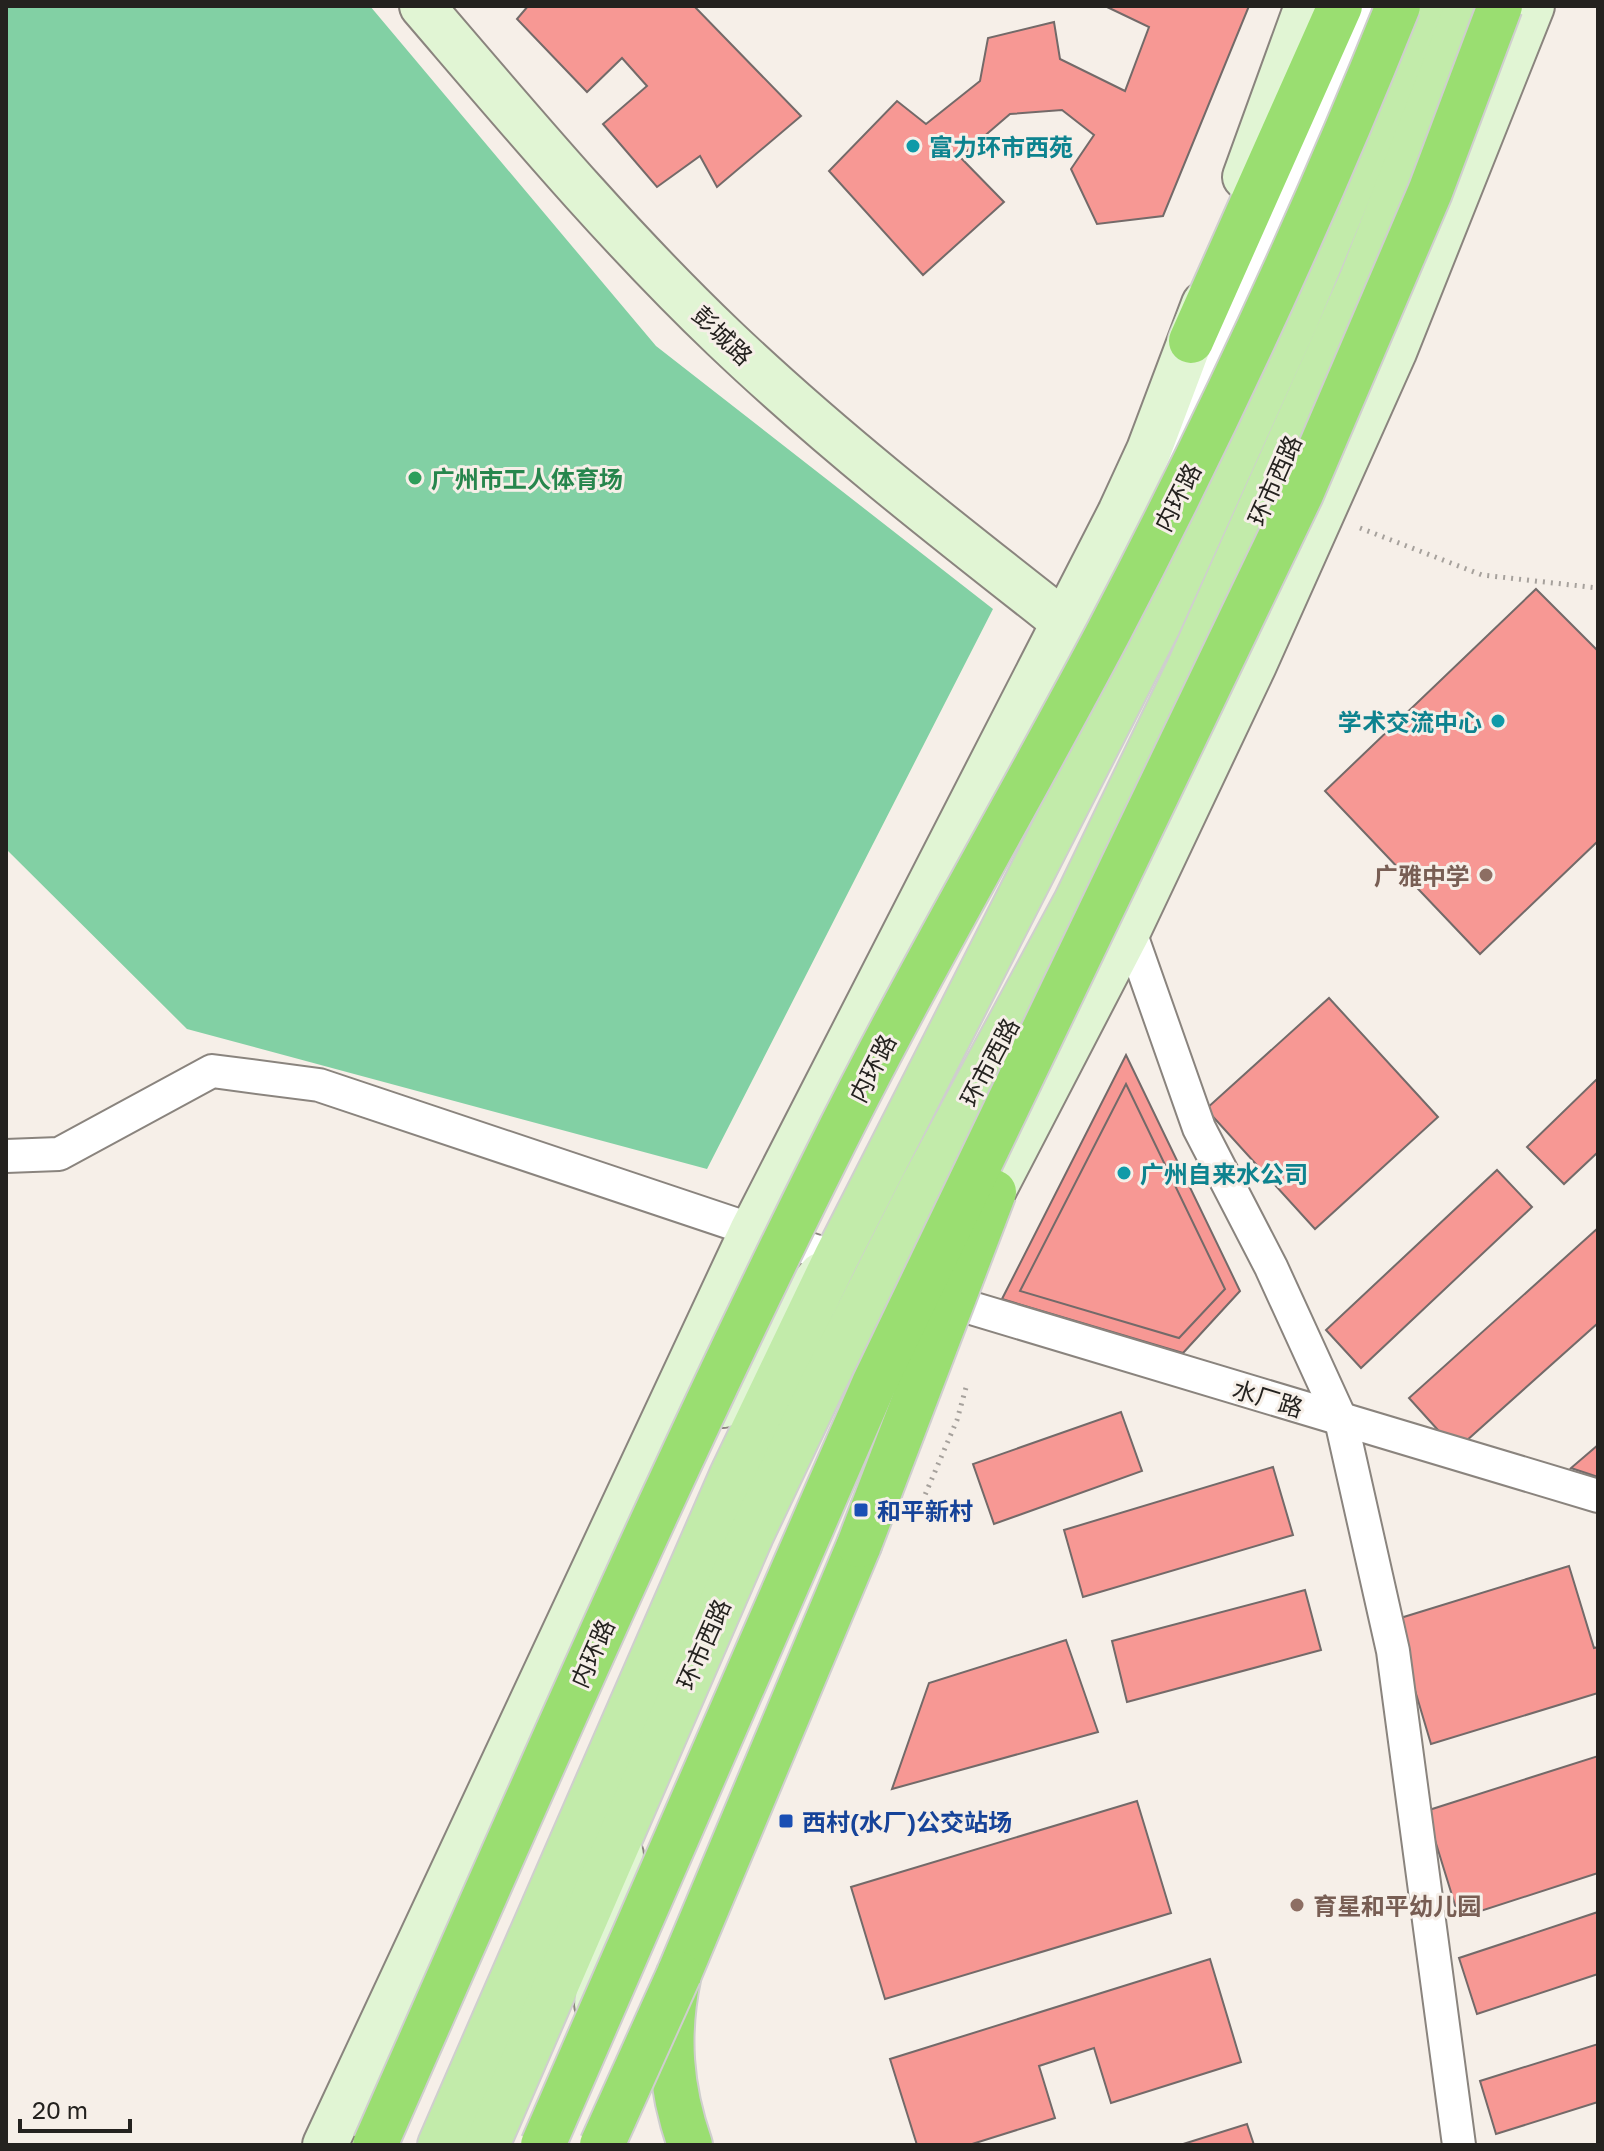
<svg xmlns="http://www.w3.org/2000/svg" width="1604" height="2151" font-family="'Golos Text','Noto Sans SC',sans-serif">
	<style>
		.green { fill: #82d0a4 }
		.building { fill: #f79894; stroke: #736a69; stroke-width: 2 }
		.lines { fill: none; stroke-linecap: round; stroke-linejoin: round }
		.street-casing { stroke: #8a847e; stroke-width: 36 }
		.secondary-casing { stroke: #8a847e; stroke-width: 48 }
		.primary-casing { stroke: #cfcece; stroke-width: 48 }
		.highway-casing { stroke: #cfcece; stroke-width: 48 }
		.path { stroke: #a6a19c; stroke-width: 5; stroke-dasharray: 2 6; stroke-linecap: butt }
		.street { stroke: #fff; stroke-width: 32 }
		.secondary { stroke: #e1f5d4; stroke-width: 44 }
		.primary { stroke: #c2ebaa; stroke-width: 44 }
		.highway { stroke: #9ade71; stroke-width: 44 }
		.highway-bridge-casing { stroke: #cfcece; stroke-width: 48; stroke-linecap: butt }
		.path-bridge { stroke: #a6a19c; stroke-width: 5; stroke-dasharray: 2 6; stroke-linecap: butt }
		.highway-bridge { stroke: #9ade71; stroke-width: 44 }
		.culture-dot { fill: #0f9aa8; stroke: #f6efe8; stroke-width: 3 }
		.leisure-dot { fill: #2e9e5b; stroke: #f6efe8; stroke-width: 3 }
		.education-dot { fill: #8d6e63; stroke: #f6efe8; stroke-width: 3 }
		.transit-dot { fill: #1a4fb4; stroke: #f6efe8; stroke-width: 3 }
		.labels { text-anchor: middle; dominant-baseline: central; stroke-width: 6; stroke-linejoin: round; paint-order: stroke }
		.culture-label { font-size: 24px; font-weight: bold; fill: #0d838f; stroke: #f6efe8; text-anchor: start }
		.street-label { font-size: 24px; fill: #24221f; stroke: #f6efe8 }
		.leisure-label { font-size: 24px; font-weight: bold; fill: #27864d; stroke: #f6efe8; text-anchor: start }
		.education-label { font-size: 24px; font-weight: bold; fill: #785e54; stroke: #f6efe8; text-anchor: end }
		.transit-label { font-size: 24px; font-weight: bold; fill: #164399; stroke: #f6efe8; text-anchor: start }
	</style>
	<rect width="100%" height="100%" fill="#f6efe8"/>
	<!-- green -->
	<path class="green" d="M6,6H370L656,346L993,609L707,1169L187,1029L6,849Z"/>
	<!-- building -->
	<g class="building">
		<path d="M528,6H694L801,116L717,187L700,156L657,187L603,124L647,86L622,58L587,92L517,19Z"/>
		<path d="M1105,6H1249L1163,216L1097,224L1071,169L1094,135L1062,110L1010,114L960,157L1004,202L923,275L829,171L897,101L926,124L980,81L988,38L1054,22L1060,59L1125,91L1149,27Z"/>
		<path d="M1536,589L1598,651V841L1480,954L1325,791Z"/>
		<path d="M1329,998L1438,1117L1315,1229L1206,1109Z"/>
		<path d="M1126,1055L1240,1291L1183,1353L1002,1299Z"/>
		<path d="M1598,1078V1152L1564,1184L1527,1147Z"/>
		<path d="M1126,1084L1225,1289L1179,1338L1020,1291Z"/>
		<path d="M1497,1170L1532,1207L1361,1368L1326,1330Z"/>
		<path d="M1598,1228V1323L1456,1450L1409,1398Z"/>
		<path d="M1121,1412L1142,1471L994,1524L973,1464Z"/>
		<path d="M1598,1445V1477L1571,1468Z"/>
		<path d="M1273,1467L1293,1535L1083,1597L1064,1530Z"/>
		<path d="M1569,1566L1594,1648L1598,1647V1693L1431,1744L1394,1620Z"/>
		<path d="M1305,1590L1321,1650L1127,1702L1112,1641Z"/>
		<path d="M1066,1640L1098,1732L892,1789L929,1683Z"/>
		<path d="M1598,1756V1873L1459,1918L1426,1811Z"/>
		<path d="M1137,1801L1171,1913L885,1999L851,1887Z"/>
		<path d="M1598,1912V1974L1477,2014L1459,1958Z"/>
		<path d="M1210,1959L1241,2062L1111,2103L1094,2048L1039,2066L1055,2118L969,2145H917L890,2059Z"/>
		<path d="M1598,2044V2102L1496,2134L1480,2081Z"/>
		<path d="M1247,2124L1254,2145H1180Z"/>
	</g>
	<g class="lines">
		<defs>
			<g id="street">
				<path d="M1095,605L1130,544L1238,311L1369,6"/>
				<path d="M1129,929L1199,1128L1271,1267L1341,1420L1393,1651L1459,2145"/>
				<path d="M6,1156L59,1154L212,1071L319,1085L836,1258"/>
				<path d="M938,1298L1598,1496"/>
			</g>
			<g id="secondary">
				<path d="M422,6C519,119 616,235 724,338C831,440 948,531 1064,622"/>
				<path d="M1245,177L1307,6"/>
				<path d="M975,1226L1129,929L1254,665L1394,352L1532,6"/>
				<path d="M723,1405L752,1358L821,1275"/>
				<path d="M597,2004L621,1855"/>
				<path d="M325,2145L752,1231L1120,513L1149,450L1204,304"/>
			</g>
			<g id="primary">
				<path d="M440,2145L732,1475L836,1258L1158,625L1295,322L1426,6"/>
				<path d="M487,2145L752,1533L823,1383L923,1185L1076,902L1191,664L1362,279L1468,6"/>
			</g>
			<g id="highway">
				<path d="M1191,341L1340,6"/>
				<path d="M690,2145C670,2088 666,2034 679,1974L859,1545"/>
			</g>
		</defs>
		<!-- street casing -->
		<use href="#street" class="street-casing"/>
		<!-- secondary casing -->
		<use href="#secondary" class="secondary-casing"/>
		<!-- primary casing -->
		<use href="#primary" class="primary-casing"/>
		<!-- highway casing -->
		<use href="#highway" class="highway-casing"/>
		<!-- path -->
		<path class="path" d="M1360,528L1482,575L1598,588"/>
		<!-- street -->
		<use href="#street" class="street"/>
		<!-- secondary -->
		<use href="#secondary" class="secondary"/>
		<!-- primary -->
		<use href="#primary" class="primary"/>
		<!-- highway -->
		<use href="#highway" class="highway"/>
		<defs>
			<g id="highway-bridge">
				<path d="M859,1545L994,1192"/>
				<path d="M375,2145C521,1814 664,1482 826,1158C914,980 1015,809 1108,633C1215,429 1312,220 1398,6"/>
				<path d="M543,2145L874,1384L1301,494L1430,192L1500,6"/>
				<path d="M602,2145L679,1974"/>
			</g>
		</defs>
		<!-- highway-bridge casing -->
		<use href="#highway-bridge" class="highway-bridge-casing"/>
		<!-- path-bridge -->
		<path class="path-bridge" d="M919,1509L957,1420L967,1384"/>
		<!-- highway-bridge -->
		<use href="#highway-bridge" class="highway-bridge"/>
	</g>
	<!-- markers -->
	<g class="culture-dot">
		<circle cx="913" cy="146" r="8"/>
		<circle cx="1498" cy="721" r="8"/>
		<circle cx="1124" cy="1173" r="8"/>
	</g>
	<circle class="leisure-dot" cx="415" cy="478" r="8"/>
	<g class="education-dot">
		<circle cx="1486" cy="875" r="8"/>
		<circle cx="1297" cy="1905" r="8"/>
	</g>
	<g class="transit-dot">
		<rect x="853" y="1502" width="16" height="16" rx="4"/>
		<rect x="778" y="1813" width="16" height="16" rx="4"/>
	</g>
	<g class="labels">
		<!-- culture labels -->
		<g class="culture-label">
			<text x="929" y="146">富力环市西苑</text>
			<text x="1482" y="721" text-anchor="end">学术交流中心</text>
			<text x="1140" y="1173">广州自来水公司</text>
		</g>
		<!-- street labels -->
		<g class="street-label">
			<text transform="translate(723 335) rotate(44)">彭城路</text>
			<text transform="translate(1274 480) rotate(-66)">环市西路</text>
			<text transform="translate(1177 497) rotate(-63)">内环路</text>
			<text transform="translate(989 1062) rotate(-62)">环市西路</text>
			<text transform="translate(872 1068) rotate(-63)">内环路</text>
			<text transform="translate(1268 1398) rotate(17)">水厂路</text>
			<text transform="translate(703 1644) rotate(-66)">环市西路</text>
			<text transform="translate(592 1653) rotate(-66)">内环路</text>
		</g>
		<!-- leisure labels -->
		<g class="leisure-label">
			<text x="431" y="478">广州市工人体育场</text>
		</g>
		<!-- education labels -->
		<g class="education-label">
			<text x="1470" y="875">广雅中学</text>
			<text x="1313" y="1905" text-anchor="start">育星和平幼儿园</text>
		</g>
		<!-- transit labels -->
		<g class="transit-label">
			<text x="877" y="1510">和平新村</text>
			<text x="802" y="1821">西村(水厂)公交站场</text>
		</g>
	</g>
	<!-- border -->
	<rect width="1604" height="2151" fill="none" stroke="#24221f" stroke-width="16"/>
	<!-- scale -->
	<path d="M20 2119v12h110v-12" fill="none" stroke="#24221f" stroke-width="4"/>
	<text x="32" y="2119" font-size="24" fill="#24221f" stroke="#f6efe8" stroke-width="6" paint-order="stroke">20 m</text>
</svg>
